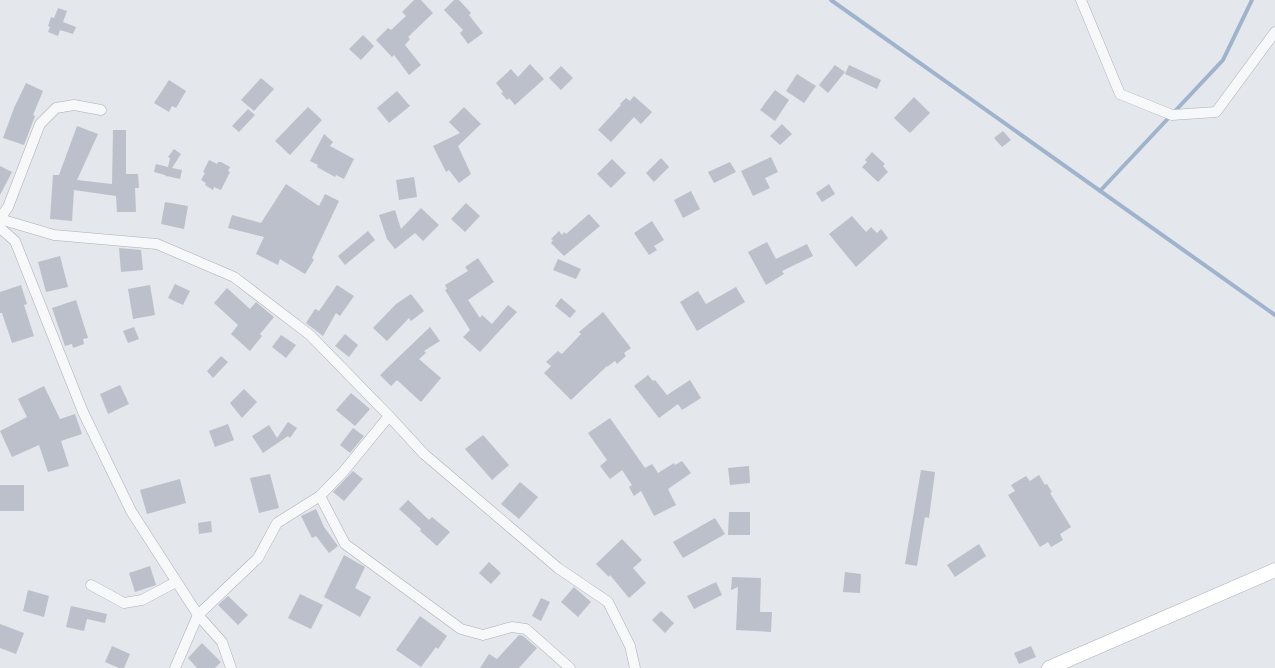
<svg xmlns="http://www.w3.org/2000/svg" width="1275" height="668" font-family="'Public Sans',sans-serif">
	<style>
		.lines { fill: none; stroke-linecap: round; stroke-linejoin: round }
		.stream { stroke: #9fb4cc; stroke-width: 4 }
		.building { fill: #bbc0ca }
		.minor-casing { stroke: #a9aeb7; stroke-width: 11 }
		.secondary-casing { stroke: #a9aeb7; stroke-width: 15 }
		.minor { stroke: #f7f8fa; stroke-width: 10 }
		.secondary { stroke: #fff; stroke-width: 14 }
	</style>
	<rect width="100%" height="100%" fill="#e4e7ec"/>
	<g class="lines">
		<!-- stream -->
		<g class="stream">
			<path d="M831,0L1275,315"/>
			<path d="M1100,191L1223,60L1252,0"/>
		</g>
	</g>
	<!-- building -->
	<g class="building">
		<path d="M414,0H421L433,13L408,37L410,39L405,45L421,65L409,75L394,55L392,57L376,40L388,28L391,30L406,16L402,12Z"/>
		<path d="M454,0H459L471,13L469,15L483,33L468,44L460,33L463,30L444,10Z"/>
		<path d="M58,8L67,11L63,22L76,27L73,34L60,30L58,36L48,32L50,27L48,26L51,17L54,18Z"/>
		<path d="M363,35L374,46L361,60L349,49Z"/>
		<path d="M530,64L544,79L515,105L509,98L507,100L501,93L503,92L496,83L511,69L518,77Z"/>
		<path d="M835,65L845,72L828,93L819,85Z"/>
		<path d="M849,65L881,80L877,89L845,74Z"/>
		<path d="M561,66L573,78L561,90L549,78Z"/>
		<path d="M797,74L816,86L804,103L786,91Z"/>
		<path d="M261,78L274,89L254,111L241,100Z"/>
		<path d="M169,80L186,91L176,108L172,106L169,112L154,103Z"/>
		<path d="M26,83L43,91L33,115L35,116L24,145L3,138L14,108Z"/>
		<path d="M775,90L789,100L775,121L760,110Z"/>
		<path d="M397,91L410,106L389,123L377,108Z"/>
		<path d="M634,96L652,112L641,124L634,117L611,142L598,130L621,105L620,104L626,98L630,101Z"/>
		<path d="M914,97L930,113L910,133L894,118Z"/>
		<path d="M308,107L322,120L290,155L275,141Z"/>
		<path d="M464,107L481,124L458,146L471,174L459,183L449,170L446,172L433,146L460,133L449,122Z"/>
		<path d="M248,109L255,115L239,132L232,126Z"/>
		<path d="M782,124L792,134L780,145L770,136Z"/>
		<path d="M77,126L98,134L77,180L112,184L113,130H126V174H138L139,188H135L136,212H117L116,196L74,190L72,221L50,219L53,175H59Z"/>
		<path d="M1003,131L1011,140L1002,147L994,138Z"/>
		<path d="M324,134L333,142L330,146L354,159L344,179L336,175L335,177L317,167L318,165L310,161Z"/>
		<path d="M174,149L181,154L172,168L182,170L180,179L167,176V177L165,175L154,172L156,164L168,167L170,158L168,157Z"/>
		<path d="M872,152L885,164L883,166L888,172L878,182L862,167L867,162L865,160Z"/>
		<path d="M771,157L778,172L765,178L770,188L753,196L741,171Z"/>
		<path d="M661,158L669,167L654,182L646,173Z"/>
		<path d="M612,159L626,173L611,188L597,174Z"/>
		<path d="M209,160L217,164L218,162H221L230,167L228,171L230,172L221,190L214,187L213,190L205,185L206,183L201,180L205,173L203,172Z"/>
		<path d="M730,162L736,172L714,183L708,172Z"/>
		<path d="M0,166L12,172L0,195Z"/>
		<path d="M414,177L417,197L399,200L396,180Z"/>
		<path d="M286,184L319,206L325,194L339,201L312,258L314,260L305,274L280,259L278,265L256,254L264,237L228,228L232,215L261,223Z"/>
		<path d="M829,184L835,194L822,202L816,193Z"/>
		<path d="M691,191L700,209L683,218L674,200Z"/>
		<path d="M165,202L188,206L184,229L161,224Z"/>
		<path d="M466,203L480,216L465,232L451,219Z"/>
		<path d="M421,208L439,225L423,241L415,233L395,249L387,239L379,215L395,210L401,229Z"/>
		<path d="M589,214L600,226L564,256L551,243L553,240L551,239L559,231L562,235L564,232L566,234Z"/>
		<path d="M852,216L866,232L871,227L877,233L881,229L888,238L856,267L829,234Z"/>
		<path d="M652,221L664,240L654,246L657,250L649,255L634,233Z"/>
		<path d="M368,231L375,240L345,265L338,256Z"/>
		<path d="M767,242L776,259L807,244L813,256L782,271L784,274L766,285L748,252Z"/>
		<path d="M119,248L141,250L143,270L121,272Z"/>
		<path d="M60,256L68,287L46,292L38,262Z"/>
		<path d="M478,258L494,282L468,300L480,318L482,315L492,324L508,305L517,312L480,352L463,337L470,330L445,290L447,289L445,285L468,271L465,267Z"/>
		<path d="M558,259L581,269L576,279L553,270Z"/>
		<path d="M175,284L190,291L183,305L168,298Z"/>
		<path d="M21,285L27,304L24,305L34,336L12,343L2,313H0V292Z"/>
		<path d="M150,285L155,315L133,319L128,289Z"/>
		<path d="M337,285L354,296L340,316L336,313L323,336L306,323L315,309L319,311Z"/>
		<path d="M736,287L745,302L697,331L680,302L698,291L706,304Z"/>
		<path d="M227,288L250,309L256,302L274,317L260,334L262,336L250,351L231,334L238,325L214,303Z"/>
		<path d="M411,294L424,311L411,321L409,318L387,341L373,328L396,304Z"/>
		<path d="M561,298L576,311L570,318L555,306Z"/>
		<path d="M76,300L88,338L83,339L84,344L73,348L72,344L65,346L52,308Z"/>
		<path d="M603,312L631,348L624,353L626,356L617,364L615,361L607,367V366L571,400L544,373L551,366L546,362L558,351L562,354L581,334L579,332Z"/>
		<path d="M134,327L139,339L128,343L123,331Z"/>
		<path d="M430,327L440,341L424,351L426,353L419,359L441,378L421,402L397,380L391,386L380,375Z"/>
		<path d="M345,334L358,345L349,357L335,346Z"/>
		<path d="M281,335L296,345L286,358L272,347Z"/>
		<path d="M221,356L228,362L213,378L207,371Z"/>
		<path d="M648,375L653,381L655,380L667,395L690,380L701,398L682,410L678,404L659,418L634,386Z"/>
		<path d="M120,385L129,404L108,414L100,394Z"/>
		<path d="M44,386L60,419L75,414L82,434L61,441L69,466L48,472L39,445L12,457L0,431L27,417L18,399Z"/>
		<path d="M244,389L257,402L242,418L230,403Z"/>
		<path d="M351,393L370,409L355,426L336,410Z"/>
		<path d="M610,418L645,468L652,464L658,473L674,463L675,465L682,461L691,473L668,489L676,505L654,516L641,491L634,496L629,487L632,485L622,470L610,479L600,466L607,460L588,433Z"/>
		<path d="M288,422L297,428L290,438L288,436L263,453L252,436L269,425L277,438Z"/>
		<path d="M228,424L234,440L215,447L209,431Z"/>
		<path d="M353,428L364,436L350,453L340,445Z"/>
		<path d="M483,435L509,465L492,480L465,449Z"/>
		<path d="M749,466L750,483L730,485L728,468Z"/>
		<path d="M921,470L935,472L929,518L925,517L917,566L905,564Z"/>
		<path d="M353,471L363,479L344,501L333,492Z"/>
		<path d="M270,474L279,508L259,513L250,478Z"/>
		<path d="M1039,475L1045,485L1047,484L1052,492L1050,493L1071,527L1060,534L1063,540L1051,547L1048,542L1040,547L1008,495L1015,491L1011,485L1026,476L1030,481Z"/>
		<path d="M180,479L186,503L147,514L140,490Z"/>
		<path d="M520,482L538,497L519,519L501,504Z"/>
		<rect x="0" y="485" width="24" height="26"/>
		<path d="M408,500L429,520L432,517L450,532L437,546L420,531L421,529L399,509Z"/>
		<path d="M316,509L324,527L338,546L329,553L316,536L312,538L301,516Z"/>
		<path d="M729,512H750V535H728Z"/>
		<path d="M715,518L725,534L683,558L673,542Z"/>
		<path d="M211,521L212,532L199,534L198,523Z"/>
		<path d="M622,539L642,560L633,568L646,583L629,598L610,575L609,577L596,564Z"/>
		<path d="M979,544L986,556L955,577L947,565Z"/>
		<path d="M344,555L365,567L355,588L371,597L360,617L324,597Z"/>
		<path d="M489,562L501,573L491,584L479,573Z"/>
		<path d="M150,566L156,585L135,592L129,573Z"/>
		<path d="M845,572L861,574L860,593L843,592Z"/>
		<path d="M732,577L761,578L760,612H772L771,632L736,630L738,587L731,590Z"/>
		<path d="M716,582L722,595L694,609L687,596Z"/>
		<path d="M574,587L591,602L578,617L561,602Z"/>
		<path d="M28,590L49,596L44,617L23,611Z"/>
		<path d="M300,594L323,605L311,629L288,618Z"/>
		<path d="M228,596L248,615L238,625L218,605Z"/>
		<path d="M541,598L550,602L541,621L532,616Z"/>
		<path d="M71,606L107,614L105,623L87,619L84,631L66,627Z"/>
		<path d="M661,611L674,623L665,633L652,620Z"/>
		<path d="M420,616L447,636L438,649L436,647L421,667L396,650Z"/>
		<path d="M0,624L24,633L16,654L0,648Z"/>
		<path d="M519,635L523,636L537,648L519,668H480L489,654L497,659Z"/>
		<path d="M202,643L221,662L215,668H197L188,658Z"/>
		<path d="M112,646L130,654L124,668H119L105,662Z"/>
		<path d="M1031,646L1036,657L1019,664L1014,653Z"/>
	</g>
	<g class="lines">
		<defs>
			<g id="minor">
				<path d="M1081,0L1120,94L1172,115L1216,112L1275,32"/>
				<path d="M0,218L8,207L40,124L56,108L74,105L101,110"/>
				<path d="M0,219L54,235L157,244L234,277L310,335L389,416L424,454L558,568L608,602L630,646L635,668"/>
				<path d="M0,228L15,241L83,412L131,511L198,615L222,642L231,668"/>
				<path d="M320,496L345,544L461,629L483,635L512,627L526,629L570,668"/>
				<path d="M91,585L124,603L142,600L176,582"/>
				<path d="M175,668L198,615L258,558L277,523L320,496L344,471L389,416"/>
			</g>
			<path id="secondary" d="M1049,668L1275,570"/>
		</defs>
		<!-- minor casing -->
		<use href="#minor" class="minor-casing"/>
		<!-- secondary casing -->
		<use href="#secondary" class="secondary-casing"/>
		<!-- minor -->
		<use href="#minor" class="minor"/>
		<!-- secondary -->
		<use href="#secondary" class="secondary"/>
	</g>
</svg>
